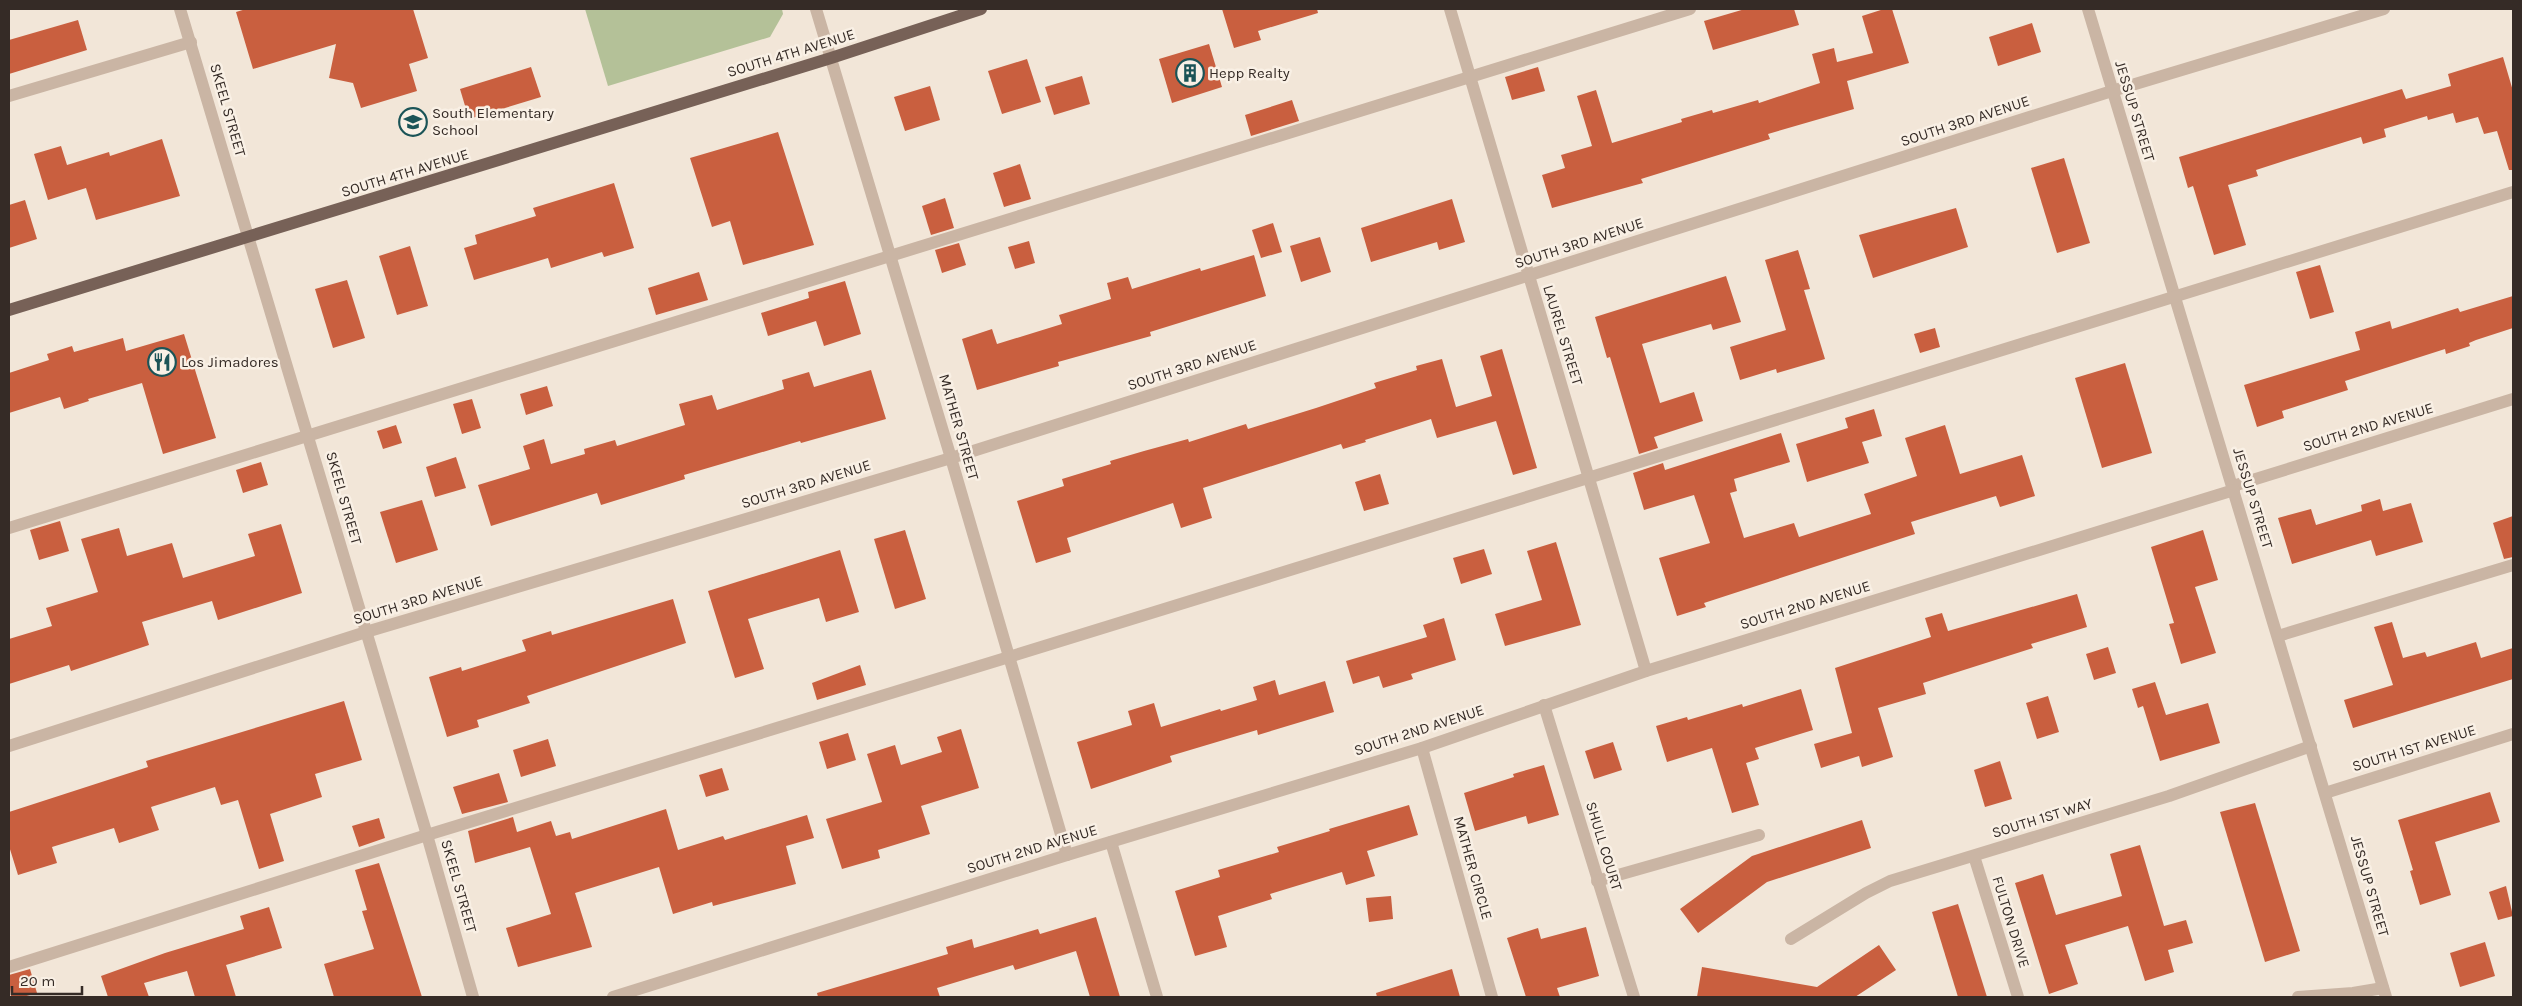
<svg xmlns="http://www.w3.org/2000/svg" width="2522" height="1006" font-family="Karla,sans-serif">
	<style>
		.green { fill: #b4c198 }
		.building { fill: #c95f3f }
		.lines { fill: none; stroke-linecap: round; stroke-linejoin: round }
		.minor { stroke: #cab5a4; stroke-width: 12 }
		.major { stroke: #776157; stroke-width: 12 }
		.labels { text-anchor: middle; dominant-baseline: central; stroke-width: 5; stroke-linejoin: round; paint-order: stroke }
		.street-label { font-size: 15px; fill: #352b26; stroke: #f9f0e5 }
		.poi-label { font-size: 15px; fill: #352b26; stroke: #f9f0e5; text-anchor: start }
	</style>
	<rect width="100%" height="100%" fill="#f2e6d8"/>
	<!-- green -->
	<path class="green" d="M585,9H782L783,14L770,37L608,86Z"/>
	<!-- building -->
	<g class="building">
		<path d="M246,9H413L428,58L409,64L417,91L361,108L353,83L329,78L336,44L253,69L236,12Z"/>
		<path d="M1222,9H1317L1318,13L1258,31L1261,40L1234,48Z"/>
		<path d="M1745,9H1794L1799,25L1713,50L1704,21Z"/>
		<path d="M1884,9H1892L1909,63L1847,81L1854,109L1768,134L1770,139L1641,179L1643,183L1552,208L1542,175L1565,168L1561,155L1592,146L1577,96L1596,90L1612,143L1682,122L1681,119L1712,110L1713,113L1758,100L1759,103L1820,83L1812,54L1834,48L1837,62L1873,53L1862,16Z"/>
		<path d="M78,20L87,50L9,74V40Z"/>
		<path d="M2032,23L2041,52L1998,66L1989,37Z"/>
		<path d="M1209,44L1222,87L1172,103L1159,59Z"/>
		<path d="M2503,57L2513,91V170H2509L2497,131L2484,134L2478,117L2456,123L2453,113L2428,120L2427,116L2384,129L2386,137L2363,144L2361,137L2287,160L2256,170L2258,176L2228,185L2246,245L2214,255L2193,186L2188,188L2179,157L2402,89L2406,99L2451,86L2448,74Z"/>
		<path d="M1027,59L1041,102L1002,114L988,71Z"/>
		<path d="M531,67L541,97L469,119L460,89Z"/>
		<path d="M1538,67L1545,91L1512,100L1505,77Z"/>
		<path d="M1082,76L1090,104L1054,115L1045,87Z"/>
		<path d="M930,86L940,120L905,131L894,97Z"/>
		<path d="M1292,100L1299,121L1251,136L1245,115Z"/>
		<path d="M778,132L814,245L743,265L730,221L712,227L690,158Z"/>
		<path d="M162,139L180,196L96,220L86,188L48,200L34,154L61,146L67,165L109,152L110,156Z"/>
		<path d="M2064,158L2090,243L2057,253L2031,168Z"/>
		<path d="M1020,164L1031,199L1004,207L993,173Z"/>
		<path d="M614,183L634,248L604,257L602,252L551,268L548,258L474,280L464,248L477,244L475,235L536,216L533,208Z"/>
		<path d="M945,198L954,228L931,235L922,206Z"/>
		<path d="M1452,199L1465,242L1439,250L1437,242L1371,262L1361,228Z"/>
		<path d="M25,200L37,239L9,248V205Z"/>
		<path d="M1956,208L1968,247L1873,278L1859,235Z"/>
		<path d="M1273,223L1282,252L1261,258L1252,230Z"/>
		<path d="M1320,237L1331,272L1301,282L1290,246Z"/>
		<path d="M1029,241L1035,263L1015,269L1008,247Z"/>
		<path d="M959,243L966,265L942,273L935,250Z"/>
		<path d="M410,246L428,306L397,315L379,256Z"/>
		<path d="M1798,250L1810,289L1804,290L1825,359L1777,373L1776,369L1740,380L1730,347L1786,330L1765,260Z"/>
		<path d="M1254,255L1266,296L1150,332L1151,336L1058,362L1059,366L977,390L962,339L992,329L997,344L1062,324L1059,315L1111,299L1107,283L1128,277L1132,289L1200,268L1201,271Z"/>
		<path d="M2320,265L2334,312L2310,319L2296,272Z"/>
		<path d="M699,272L708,300L656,315L648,288Z"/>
		<path d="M1726,276L1741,322L1713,330L1711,324L1642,344L1660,403L1694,392L1703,421L1654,437L1658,448L1639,454L1610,357L1607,358L1595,317Z"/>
		<path d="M347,280L365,338L333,348L315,289Z"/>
		<path d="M845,281L861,334L824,346L816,321L768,336L761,313L809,298L808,292Z"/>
		<path d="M2513,296V328L2476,340L2469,343L2470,346L2446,354L2445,349L2345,381L2348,390L2282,411L2284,418L2257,427L2244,385L2360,350L2355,332L2390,321L2392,329L2458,308L2460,312Z"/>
		<path d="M1935,328L1940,347L1920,353L1914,334Z"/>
		<path d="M184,334L216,438L163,454L142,383L88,399L89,401L64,409L60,397L9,413V373L49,360L47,354L72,346L74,352L123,338L126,351Z"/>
		<path d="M1502,349L1537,468L1513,475L1496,421L1437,438L1431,419L1365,440L1366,442L1343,449L1341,444L1203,488L1212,518L1181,528L1173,503L1067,538L1071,552L1036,563L1017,501L1064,486L1062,479L1111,464L1110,461L1144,451L1188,439L1189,442L1246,424L1248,429L1316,408L1376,388L1374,383L1417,370L1416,366L1442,359L1456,407L1492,396L1480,356Z"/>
		<path d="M2125,363L2152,453L2102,468L2075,378Z"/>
		<path d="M871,370L886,419L801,443L800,441L684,475L685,479L601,505L597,493L491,526L478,485L530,469L523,446L544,439L551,464L585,454L584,449L615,440L617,446L685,425L679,404L712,395L717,410L784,389L782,380L809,372L814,387Z"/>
		<path d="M547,386L553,406L526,415L520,394Z"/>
		<path d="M472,399L481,428L462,434L453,404Z"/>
		<path d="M1874,409L1882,436L1862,442L1869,463L1807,482L1796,444L1848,428L1845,418Z"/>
		<path d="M396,425L402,443L383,449L377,431Z"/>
		<path d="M1945,425L1960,474L2022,455L2035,496L2000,507L1996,496L1911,522L1915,534L1704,603L1706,607L1677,616L1659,558L1710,543L1694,495L1644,510L1633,473L1663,463L1665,470L1781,433L1790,462L1734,479L1737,491L1730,493L1744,538L1794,523L1799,537L1871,514L1864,494L1917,476L1905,438Z"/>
		<path d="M456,457L466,488L435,497L426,467Z"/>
		<path d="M261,462L268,485L243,493L236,470Z"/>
		<path d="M1380,474L1389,504L1364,511L1355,482Z"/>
		<path d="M2380,499L2383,511L2411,503L2423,542L2376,556L2371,540L2292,564L2278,518L2311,509L2316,525L2362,511L2361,505Z"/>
		<path d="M422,500L438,550L396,563L380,512Z"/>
		<path d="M2513,516V557L2504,559L2493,523Z"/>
		<path d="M60,521L69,551L39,560L30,530Z"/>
		<path d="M281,524L302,593L218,620L212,601L142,622L149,645L71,671L69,665L9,684V639L52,626L46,608L98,592L81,539L119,528L127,556L172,543L183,578L255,556L248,534Z"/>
		<path d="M905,530L926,599L895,609L874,539Z"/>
		<path d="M2203,530L2218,580L2195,587L2216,653L2181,664L2169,624L2174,623L2151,547Z"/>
		<path d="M1556,542L1581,625L1505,646L1495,614L1542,600L1527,551Z"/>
		<path d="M1484,549L1492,574L1461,584L1453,558Z"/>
		<path d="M840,550L859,612L826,622L819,598L748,619L764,669L735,678L708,591Z"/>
		<path d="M2077,594L2087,627L2031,644L2033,648L1923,683L1926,694L1878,708L1893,757L1862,767L1859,756L1821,768L1814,744L1852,733L1835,668L1931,637L1925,618L1942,613L1948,631Z"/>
		<path d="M673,599L686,643L527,696L530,703L477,720L479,727L447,737L429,677L461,667L462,671L526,651L522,640L551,631L552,635Z"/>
		<path d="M1444,618L1456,660L1411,674L1413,679L1383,688L1379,676L1353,684L1346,661L1427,637L1423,625Z"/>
		<path d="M2392,622L2403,658L2425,652L2427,657L2476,642L2481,658L2513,648V679L2353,728L2344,700L2393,685L2374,627Z"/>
		<path d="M2108,647L2116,673L2094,680L2086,654Z"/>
		<path d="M860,665L866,685L817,700L812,683Z"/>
		<path d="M1275,680L1279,695L1325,681L1334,712L1258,735L1257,730L1170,756L1172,762L1091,789L1077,742L1132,725L1128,711L1154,703L1161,727L1220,709L1221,711L1257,700L1253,687Z"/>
		<path d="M2155,682L2166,715L2208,703L2220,743L2160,761L2143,706L2138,708L2132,689Z"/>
		<path d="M1801,689L1813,730L1755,748L1759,759L1746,763L1759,805L1732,813L1712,748L1667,762L1656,726L1687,717L1688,720L1742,704L1743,707Z"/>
		<path d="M2048,696L2059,732L2037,739L2026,703Z"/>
		<path d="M344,701L362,760L315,774L322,797L270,814L284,861L259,869L238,800L221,805L215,787L151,807L159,830L119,843L114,828L52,847L57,863L18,875L9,846V812L148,767L146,761Z"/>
		<path d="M961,729L979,788L921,806L930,834L878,850L880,858L842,869L826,819L882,802L867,754L895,745L901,765L942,752L937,737Z"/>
		<path d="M848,733L856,760L827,769L819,742Z"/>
		<path d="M548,739L556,766L521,777L513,750Z"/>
		<path d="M1613,742L1622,770L1594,779L1585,751Z"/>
		<path d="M2000,761L2012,799L1985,807L1974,770Z"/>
		<path d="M1544,765L1559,815L1528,824L1526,816L1475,831L1464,793L1514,777L1513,774Z"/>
		<path d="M722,768L729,790L706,797L699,775Z"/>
		<path d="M499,773L508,802L462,814L453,787Z"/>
		<path d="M2490,792L2500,822L2435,842L2451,895L2420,905L2410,871L2413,870L2398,820Z"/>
		<path d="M2255,803L2300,951L2265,962L2220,812Z"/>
		<path d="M1409,805L1418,835L1367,851L1375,876L1346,885L1342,872L1270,894L1272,899L1218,916L1227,947L1195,956L1175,891L1220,877L1218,870L1279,852L1277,847L1330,831L1329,829Z"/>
		<path d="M666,809L678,850L723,836L725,840L807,815L814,838L786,846L796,884L713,906L712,902L673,914L659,867L575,893L592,947L518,967L506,928L551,914L530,847L475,863L468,831L513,817L517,832L551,821L556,836L570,832L572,839Z"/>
		<path d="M379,818L385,838L359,847L352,826Z"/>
		<path d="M1862,820L1871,848L1767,882L1698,933L1680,909L1752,856Z"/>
		<path d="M2140,845L2164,926L2186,920L2193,943L2168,950L2174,972L2145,981L2128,926L2065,945L2078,984L2049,994L2015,883L2043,874L2056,915L2122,896L2110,854Z"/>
		<path d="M379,863L422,997H334L324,964L374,949L362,911L367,910L355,870Z"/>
		<path d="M2506,886L2513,916L2498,920L2489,892Z"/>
		<path d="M1391,896L1393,919L1369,922L1366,898Z"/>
		<path d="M1958,904L1987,997H1958L1932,912Z"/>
		<path d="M269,907L282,948L226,965L236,997H195L187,971L144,983L149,997H108L101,976L165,953L244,929L240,916Z"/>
		<path d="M1096,917L1120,997H1090L1076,951L1015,970L1013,965L937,988L940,997H818L817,993L948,954L946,947L972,939L974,948L1038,929L1040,934Z"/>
		<path d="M1586,927L1599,976L1557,988L1560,997H1526L1507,938L1538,928L1541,939Z"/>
		<path d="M2485,942L2495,976L2460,987L2450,953Z"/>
		<path d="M1879,945L1896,970L1855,997H1697L1702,967L1817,987Z"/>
		<path d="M30,969L37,993L23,997H11L9,975Z"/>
		<path d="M1452,969L1460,997H1377L1376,993Z"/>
	</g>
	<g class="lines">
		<!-- minor -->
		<g class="minor">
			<path d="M180,9L427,835L473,997"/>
			<path d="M816,9L951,458L1067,855"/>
			<path d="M1450,9L1646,671"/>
			<path d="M2088,9L2386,997"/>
			<path d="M9,96L191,42"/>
			<path d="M2233,486L2513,399"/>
			<path d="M9,528L1690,9"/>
			<path d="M2278,636L2513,565"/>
			<path d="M1544,705L1634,997"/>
			<path d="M9,746L366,632L951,458L2112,91L2384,9"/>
			<path d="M1422,748L1492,997"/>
			<path d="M2325,793L2513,734"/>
			<path d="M1111,842L1157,997"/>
			<path d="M1974,856L2018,997"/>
			<path d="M1597,881L1759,835"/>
			<path d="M1791,939L1866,893L1890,881L2169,796L2311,746"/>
			<path d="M9,967L427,835L1009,657L2513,192"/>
			<path d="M613,997L1067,855L1422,748L1646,671L2234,490"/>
			<path d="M2298,997L2353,993L2383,988"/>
		</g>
		<!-- major -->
		<path class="major" d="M9,310L831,58L981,9"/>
	</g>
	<!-- icons -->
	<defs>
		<symbol id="building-ring" viewBox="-11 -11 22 22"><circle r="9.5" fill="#f9f0e5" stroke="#1b5457" stroke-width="1.5"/><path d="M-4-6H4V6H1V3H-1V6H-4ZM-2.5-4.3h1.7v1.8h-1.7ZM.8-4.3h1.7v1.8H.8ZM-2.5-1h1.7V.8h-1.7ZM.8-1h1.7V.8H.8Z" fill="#1b5457"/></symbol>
		<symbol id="school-ring" viewBox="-11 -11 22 22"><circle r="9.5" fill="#f9f0e5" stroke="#1b5457" stroke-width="1.5"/><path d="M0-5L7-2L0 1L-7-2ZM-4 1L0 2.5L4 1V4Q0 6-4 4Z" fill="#1b5457"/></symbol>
		<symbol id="restaurant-ring" viewBox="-11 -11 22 22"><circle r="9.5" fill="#f9f0e5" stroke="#1b5457" stroke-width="1.5"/><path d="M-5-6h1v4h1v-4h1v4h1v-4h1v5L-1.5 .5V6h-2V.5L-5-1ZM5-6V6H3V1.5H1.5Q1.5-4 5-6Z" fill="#1b5457"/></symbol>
	</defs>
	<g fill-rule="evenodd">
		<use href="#building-ring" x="1174" y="57" width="32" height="32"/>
		<use href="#school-ring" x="397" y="106" width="32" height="32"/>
		<use href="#restaurant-ring" x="146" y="346" width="32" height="32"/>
	</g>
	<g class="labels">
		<!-- street labels -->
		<g class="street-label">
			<text transform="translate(791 53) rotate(-17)">SOUTH 4TH AVENUE</text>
			<text transform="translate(228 110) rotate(74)">SKEEL STREET</text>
			<text transform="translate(2135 111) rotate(73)">JESSUP STREET</text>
			<text transform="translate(1965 121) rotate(-18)">SOUTH 3RD AVENUE</text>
			<text transform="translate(405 173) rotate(-17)">SOUTH 4TH AVENUE</text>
			<text transform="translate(1579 243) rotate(-18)">SOUTH 3RD AVENUE</text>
			<text transform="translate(1563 335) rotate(73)">LAUREL STREET</text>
			<text transform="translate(1192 365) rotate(-18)">SOUTH 3RD AVENUE</text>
			<text transform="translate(959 427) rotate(74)">MATHER STREET</text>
			<text transform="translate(2368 427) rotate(-17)">SOUTH 2ND AVENUE</text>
			<text transform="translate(806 484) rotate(-17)">SOUTH 3RD AVENUE</text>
			<text transform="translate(344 498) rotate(74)">SKEEL STREET</text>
			<text transform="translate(2253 498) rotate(73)">JESSUP STREET</text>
			<text transform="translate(418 600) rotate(-17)">SOUTH 3RD AVENUE</text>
			<text transform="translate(1805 605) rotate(-17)">SOUTH 2ND AVENUE</text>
			<text transform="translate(1419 730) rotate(-18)">SOUTH 2ND AVENUE</text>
			<text transform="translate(2414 748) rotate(-17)">SOUTH 1ST AVENUE</text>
			<text transform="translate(2042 818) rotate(-17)">SOUTH 1ST WAY</text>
			<text transform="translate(1604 846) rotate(73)">SHULL COURT</text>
			<text transform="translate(1032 849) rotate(-17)">SOUTH 2ND AVENUE</text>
			<text transform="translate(1473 868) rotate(74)">MATHER CIRCLE</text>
			<text transform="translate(459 886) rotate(74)">SKEEL STREET</text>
			<text transform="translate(2370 886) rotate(74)">JESSUP STREET</text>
			<text transform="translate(2011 922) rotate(73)">FULTON DRIVE</text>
		</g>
		<!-- poi labels -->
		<g class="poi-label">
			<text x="1209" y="73">Hepp Realty</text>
			<text x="432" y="113">South Elementary<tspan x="432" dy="17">School</tspan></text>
			<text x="181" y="362">Los Jimadores</text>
		</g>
	</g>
	<!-- border -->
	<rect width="2522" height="1006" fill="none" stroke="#352b26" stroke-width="20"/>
	<!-- scale -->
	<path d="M12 986v8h70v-8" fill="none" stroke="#352b26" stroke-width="2.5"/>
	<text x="20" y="986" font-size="15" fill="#352b26" stroke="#f9f0e5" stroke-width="4" paint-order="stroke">20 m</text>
</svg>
